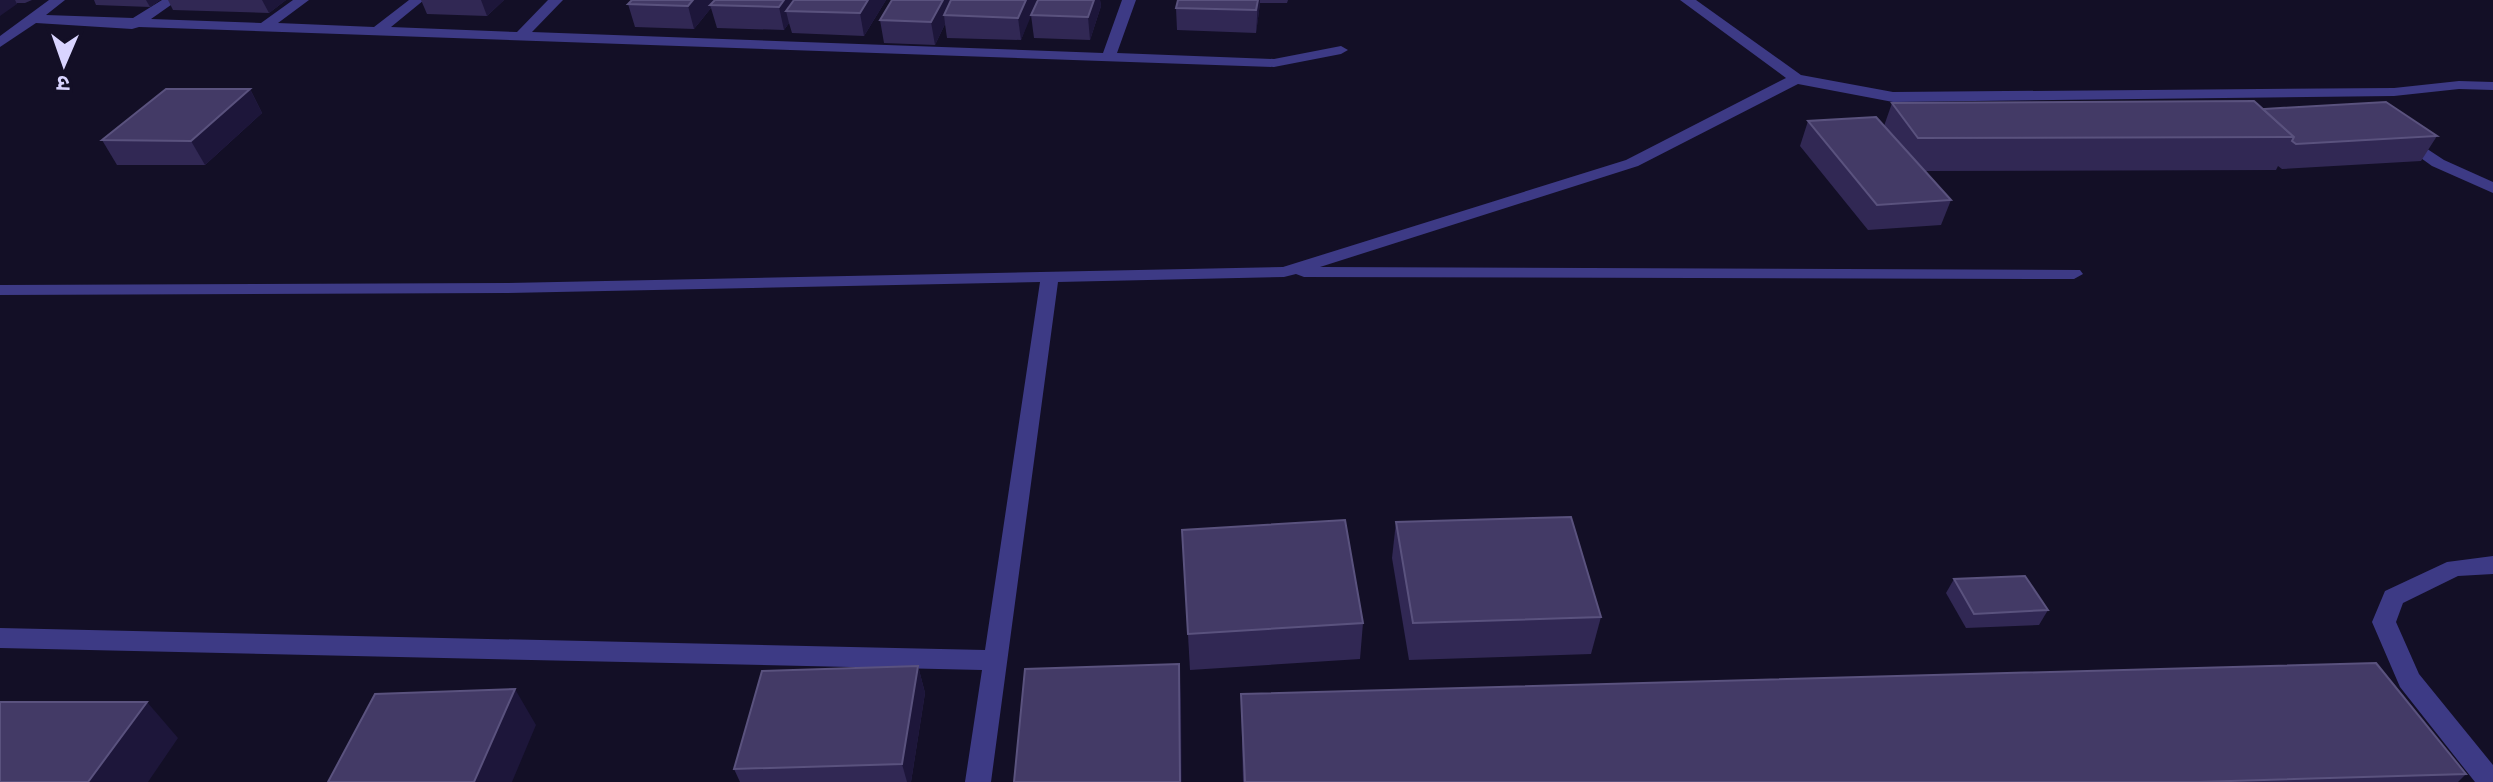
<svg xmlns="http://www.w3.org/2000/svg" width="2493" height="782" font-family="Raleway,'Noto Sans Devanagari',sans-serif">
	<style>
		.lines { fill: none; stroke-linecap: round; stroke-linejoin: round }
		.minor { fill: #3d3a85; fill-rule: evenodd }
		.wall { fill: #312854 }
		.shaded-wall { fill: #1d163a }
		.building { fill: #433a66; stroke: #5a527e; stroke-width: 2 }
	</style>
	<rect width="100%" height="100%" fill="#130f26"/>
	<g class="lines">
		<!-- minor -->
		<g class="minor">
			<path d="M49,0H65L46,15L133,18L162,0H178L151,19L261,23L293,0H309L278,23L374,27L409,0H424L391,27L517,32L548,0H563L532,32L1103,53L1122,0H1136L1117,53L1274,59L1341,46L1348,50L1341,54L1274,67L139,27L132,29L36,23L0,47V36Z"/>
			<path d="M1680,0H1696L1801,75L1893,92L2394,88L2459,81L2493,82V90L2459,89L2394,96L1893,102L1798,84L1638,166L1320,267L2080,270L2083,274L2074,279L1304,277L1296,274L1284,277L1058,282L991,782H965L982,670L0,648V628L985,650L1040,282L505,293L0,295V285L505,283L1283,267L1626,160L1786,78Z"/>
			<path d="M2406,135L2444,160L2493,182V193L2432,166L2400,143V137Z"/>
			<path d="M2493,556V574L2458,576L2403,603L2396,622L2419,674L2493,765V782H2475L2400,687L2372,622L2385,591L2447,562Z"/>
		</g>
	</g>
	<!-- wall -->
	<g class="wall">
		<path d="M0,0H32L25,3H17V4Z"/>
		<path d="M94,0H160L150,7L96,5Z"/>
		<path d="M168,0H286L269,13L173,10Z"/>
		<path d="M421,0H504L487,16L427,14Z"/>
		<path d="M886,0L864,36L792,33L789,23L784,30L717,28L711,8L694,29L635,27L628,4Z"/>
		<path d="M1036,0L1021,40L947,38L945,24L935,45L884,43L880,20Z"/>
		<path d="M1038,0H1100L1101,6L1090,40L1034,38L1031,15Z"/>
		<path d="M1178,0H1288L1287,3H1260L1256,33L1177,30L1176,8Z"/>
		<path d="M250,89L262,113L205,165H117L102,140Z"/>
		<path d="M1892,103L2263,109L2437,136L2421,161L2282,169L2278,166L2276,170L1925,171L1951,200L1941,225L1868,230L1800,146L1808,121L1884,126Z"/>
		<path d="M1396,522L1601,617L1591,654L1409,660L1392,558Z"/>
		<path d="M1182,530L1363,623L1360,659L1190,670Z"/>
		<path d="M1954,579L2048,610L2039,625L1966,628L1946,593Z"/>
		<path d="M918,666L925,693L911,782H740L734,769Z"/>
		<path d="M1241,694L2466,774L2458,782H1243Z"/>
	</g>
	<!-- shaded-wall -->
	<g class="shaded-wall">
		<path d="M0,0H15L17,4L0,16Z"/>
		<path d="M146,0H160L150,7Z"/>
		<path d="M262,0H286L269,13Z"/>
		<path d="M481,0H504L487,16Z"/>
		<path d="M693,0H717L710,5L711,8L694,29L688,6Z"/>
		<path d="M784,0H805L786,11L789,23L784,30L779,7Z"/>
		<path d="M868,0H886L864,36L860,13Z"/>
		<path d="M943,0H958L944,15L945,24L935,45L931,22Z"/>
		<path d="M1026,0H1036L1037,2L1021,40L1018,18Z"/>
		<path d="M1094,0H1100L1101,6L1090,40L1088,17Z"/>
		<path d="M1258,0H1260V4L1256,33Z"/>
		<path d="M250,89L262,113L205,165L191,141Z"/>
		<path d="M1179,664L1181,700L1182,782H1180Z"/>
		<path d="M918,666L925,693L911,782H907L902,764Z"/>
		<path d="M515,689L536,725L512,782H474Z"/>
		<path d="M147,702L178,738L148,782H88Z"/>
	</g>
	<!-- building -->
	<g class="building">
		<path d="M632,0H693L688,6L628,4Z"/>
		<path d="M715,0H784L779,7L710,5Z"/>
		<path d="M794,0H868L860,13L786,11Z"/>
		<path d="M892,0H943L931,22L880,20Z"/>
		<path d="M951,0H1026L1018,18L944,15Z"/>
		<path d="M1038,0H1094L1088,17L1031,15Z"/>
		<path d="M1178,0H1258L1256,10L1176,8Z"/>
		<path d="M166,89H250L191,141L102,140Z"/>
		<path d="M2254,101L2294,137L1918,138L1892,103Z"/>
		<path d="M2386,102L2437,136L2296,144L2292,141L2294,137L2263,109Z"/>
		<path d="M1876,117L1951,200L1877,205L1808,121Z"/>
		<path d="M1571,517L1601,617L1413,623L1396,522Z"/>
		<path d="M1345,520L1363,623L1188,634L1182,530Z"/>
		<path d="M2025,576L2048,610L1974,614L1954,579Z"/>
		<path d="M2376,663L2466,774L2198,782H1245L1241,694Z"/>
		<path d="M1179,664L1180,782H1014L1025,669Z"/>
		<path d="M918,666L902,764L734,769L762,671Z"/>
		<path d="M515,689L474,782H328L375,694Z"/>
		<path d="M0,702H147L88,782H0Z"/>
	</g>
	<!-- north arrow -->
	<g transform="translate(64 64) rotate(182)" stroke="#130f26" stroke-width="6" paint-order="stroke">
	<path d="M0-6L14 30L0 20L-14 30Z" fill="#d9d4ff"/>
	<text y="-12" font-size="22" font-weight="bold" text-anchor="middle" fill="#d9d4ff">उ</text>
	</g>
</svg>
